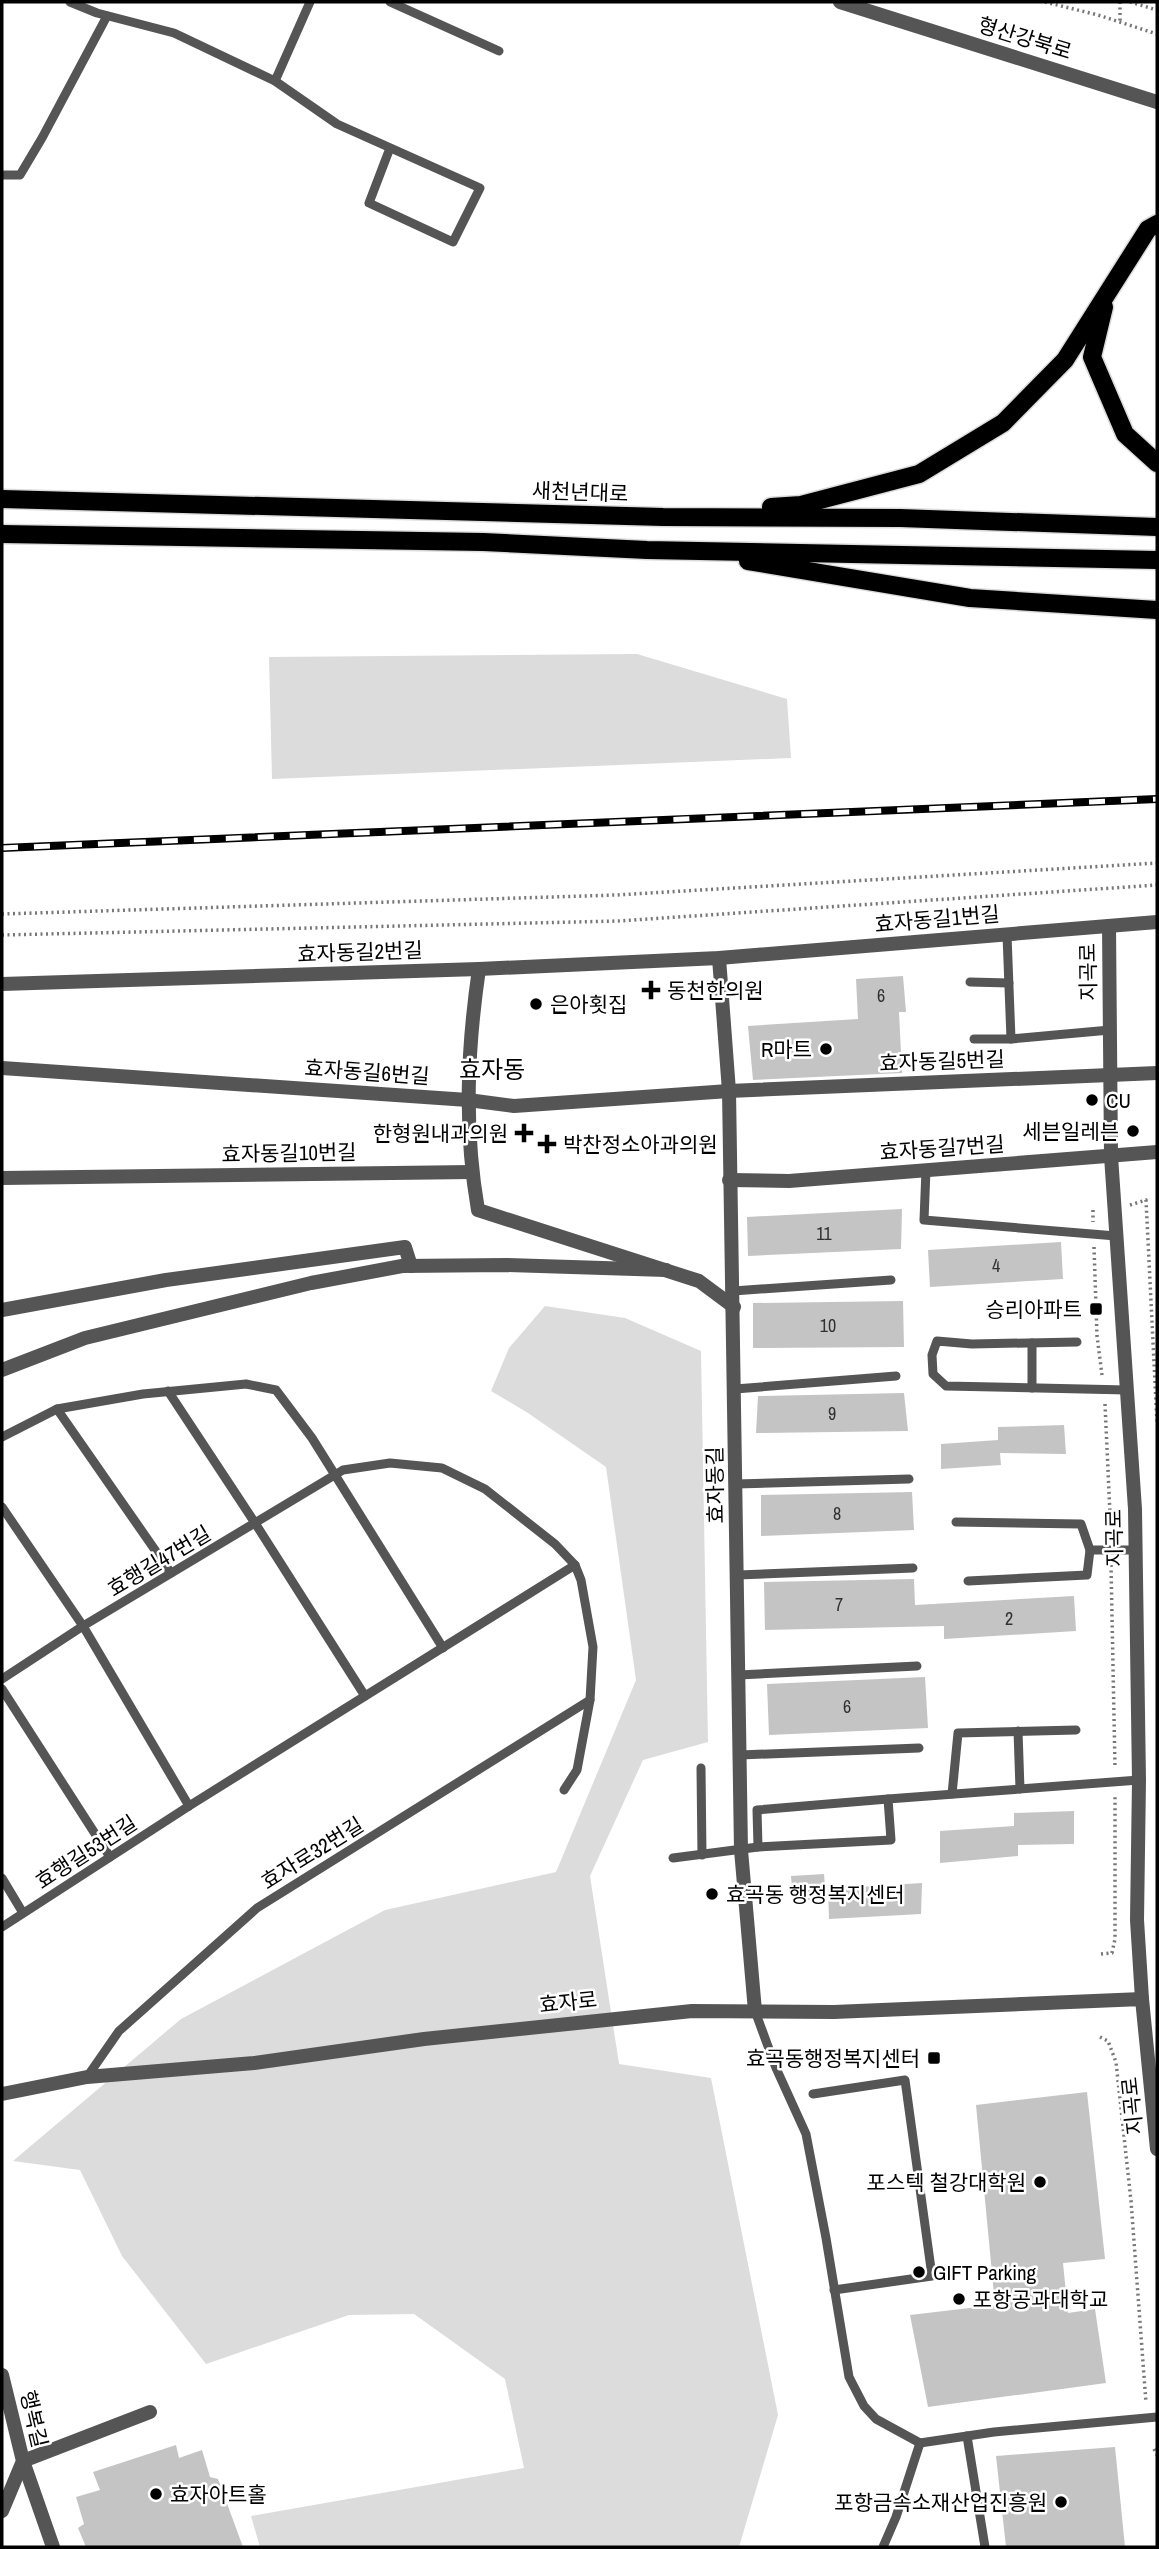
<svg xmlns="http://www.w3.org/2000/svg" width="1159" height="2549" font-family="'Archivo Narrow','Noto Sans KR',sans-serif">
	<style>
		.green { fill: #dcdcdc }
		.building { fill: #c4c4c4 }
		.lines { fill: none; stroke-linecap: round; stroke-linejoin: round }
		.primary-casing { stroke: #dbdbdb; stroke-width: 21 }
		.path { stroke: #777; stroke-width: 3.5; stroke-dasharray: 2 3.5; stroke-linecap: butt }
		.service { stroke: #555; stroke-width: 9 }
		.minor { stroke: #555; stroke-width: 14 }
		.tertiary { stroke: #555; stroke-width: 14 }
		.primary { stroke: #000; stroke-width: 18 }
		.rail-casing { stroke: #000; stroke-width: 8 }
		.rail { stroke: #fff; stroke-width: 5; stroke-dasharray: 16; stroke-linecap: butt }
		.poi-dot { fill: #000; stroke: #fff; stroke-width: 2.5 }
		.labels { text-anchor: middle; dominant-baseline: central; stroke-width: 5; stroke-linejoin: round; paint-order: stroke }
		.number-label { font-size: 18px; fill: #313131 }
		.street-label { font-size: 21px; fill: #000; stroke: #fff }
		.poi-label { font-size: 21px; fill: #000; stroke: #fff; text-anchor: start }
		.quarter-label { font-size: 24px; fill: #000; stroke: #fff }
	</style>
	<rect width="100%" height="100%" fill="#fff"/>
	<!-- green -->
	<g class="green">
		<path d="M637,654L787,699L791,758L272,779L269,657Z"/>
		<path d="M545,1306L625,1318L701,1351L708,1742L643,1760L590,1876L619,2064L711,2078L778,2415L739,2547H260L251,2516L524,2468L505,2379L414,2314L349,2315L206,2364L122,2256L80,2170L13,2161L181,2019L385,1910L556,1872L636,1680L606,1467L528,1413L491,1391L509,1348Z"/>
	</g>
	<!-- building -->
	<g class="building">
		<path d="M903,976L906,1012H899L902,1073L753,1080L748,1026L858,1019L856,979Z"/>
		<path d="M902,1209L901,1249L748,1256L747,1217Z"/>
		<path d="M1061,1242L1063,1279L930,1287L928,1250Z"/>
		<path d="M903,1301L904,1347L753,1348V1303Z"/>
		<path d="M904,1393L908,1431L756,1433L758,1396Z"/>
		<path d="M1064,1425L1066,1454L1000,1453L1001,1465L941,1469V1444L998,1440V1427Z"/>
		<path d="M912,1492L914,1530L761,1536V1495Z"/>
		<path d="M914,1579L915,1605L1074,1596L1076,1631L944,1639V1626L765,1630L764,1582Z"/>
		<path d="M925,1677L928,1728L769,1735L767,1684Z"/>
		<path d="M1074,1811V1844L1018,1845V1856L940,1863V1831L1014,1826V1813Z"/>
		<path d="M824,1874L826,1899L793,1901L791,1876Z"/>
		<path d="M922,1883L921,1914L829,1919L828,1889Z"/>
		<path d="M1087,2092L1105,2259L1063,2263L1068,2313L1095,2309L1106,2383L928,2407L910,2315L995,2305L976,2105Z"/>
		<path d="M176,2445L179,2458L202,2450L210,2477L218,2479L243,2547H86L78,2528L84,2524L76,2497L100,2490L93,2472Z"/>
		<path d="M1115,2447L1125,2547H1006L996,2456Z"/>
	</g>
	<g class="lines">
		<defs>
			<g id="primary">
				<path d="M1104,307L1092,357L1125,434L1157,463"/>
				<path d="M2,499L663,517L900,518L1157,527"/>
				<path d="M771,507L801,505L919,474L1003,423L1065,360L1148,229L1157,224"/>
				<path d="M2,534L483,542L647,550L1157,560"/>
				<path d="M748,561L970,598L1157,610"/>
			</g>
		</defs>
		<!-- primary casing -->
		<use href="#primary" class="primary-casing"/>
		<!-- path -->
		<g class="path">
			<path d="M1045,2L1098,15L1157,34"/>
			<path d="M1120,2V22"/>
			<path d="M1130,2L1157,10"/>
			<path d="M2,914L616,895L1157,863"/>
			<path d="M2,935L618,921L1157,885"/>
			<path d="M1130,1205L1146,1200L1157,1423"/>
			<path d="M1093,1210V1222"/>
			<path d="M1094,1247L1097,1336L1102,1375"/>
			<path d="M1105,1404L1111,1536"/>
			<path d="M1111,1565L1115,1767"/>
			<path d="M1101,1954L1112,1953L1115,1939V1795"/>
			<path d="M1100,2037L1108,2041L1116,2062L1131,2201L1146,2403"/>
			<path d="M1154,2449L1157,2455"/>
		</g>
		<!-- service -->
		<g class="service">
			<path d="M70,2L97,13L174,33L275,81L337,124L480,188L453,242L369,203L390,148"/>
			<path d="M390,2L499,51"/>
			<path d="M275,81L310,2"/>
			<path d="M2,175H20L42,138L107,16"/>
			<path d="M1007,935L1011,1039L1110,1030"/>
			<path d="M970,982L1009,983"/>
			<path d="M974,1039H1011"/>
			<path d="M926,1170L924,1220L1116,1236"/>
			<path d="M733,1291L891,1280"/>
			<path d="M1077,1342L972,1344L937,1341L932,1355L933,1374L946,1386L1127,1390"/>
			<path d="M1032,1388V1343"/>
			<path d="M735,1389L896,1376"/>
			<path d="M168,1391L255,1523L365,1696"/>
			<path d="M57,1409L171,1573"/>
			<path d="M2,1437L57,1409L143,1394L246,1384L276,1390L312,1438L443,1648"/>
			<path d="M736,1484L909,1479"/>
			<path d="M2,1507L83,1626L189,1806L575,1565"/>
			<path d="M956,1522L1081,1524L1090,1550H1136"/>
			<path d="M738,1575L913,1568"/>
			<path d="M968,1581L1087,1575L1090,1550"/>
			<path d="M739,1675L917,1666"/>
			<path d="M2,1679L83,1626L343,1470L390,1463L442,1468L485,1489L555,1544L575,1565L581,1580L593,1647L590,1700L577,1770L564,1790"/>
			<path d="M2,1689L110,1857"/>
			<path d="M1018,1731L1020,1789"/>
			<path d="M740,1755L919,1748"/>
			<path d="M701,1768L702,1855"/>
			<path d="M952,1794L958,1733L1076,1730"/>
			<path d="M758,1847L757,1810L888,1799"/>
			<path d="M673,1858L758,1847L891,1840L888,1799L1139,1780"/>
			<path d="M2,1878L23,1913"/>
			<path d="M2,1927L189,1806"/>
			<path d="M755,2011L776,2068L806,2134L826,2238L849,2377L864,2406L876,2419L920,2443L994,2432L1157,2417"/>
			<path d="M87,2077L119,2031L257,1908L590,1700"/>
			<path d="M813,2094L905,2080L932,2276L834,2290"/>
			<path d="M967,2436L985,2547"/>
			<path d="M883,2547L896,2517L920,2443"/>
		</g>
		<!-- minor -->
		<g class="minor">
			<path d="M840,2L1157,102"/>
			<path d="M1109,926L1111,1156L1135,1509L1139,1780L1137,1920L1142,1999"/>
			<path d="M719,958L729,1091L741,1850L755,2011"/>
			<path d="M479,969C467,1051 464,1129 478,1210L699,1281L734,1307"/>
			<path d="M2,984L479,969L719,958L1157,922"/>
			<path d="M2,1068L468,1100L514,1106L729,1091L1157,1073"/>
			<path d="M2,1178L472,1172"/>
			<path d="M729,1180L789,1181L1157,1152"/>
			<path d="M2,1310L166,1280L405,1247L411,1266"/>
			<path d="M2,1370L85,1338L311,1283L402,1266L506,1265L666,1270"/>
			<path d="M2,2375L23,2461L2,2511"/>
			<path d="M53,2547L23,2461L150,2412"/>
		</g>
		<!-- tertiary -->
		<path class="tertiary" d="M2,2094L87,2077L254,2063L424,2039L692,2011L834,2012L1142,1999L1157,2149"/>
		<!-- primary -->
		<use href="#primary" class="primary"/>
		<defs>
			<path id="rail" d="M2,848L1157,799"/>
		</defs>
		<!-- rail casing -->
		<use href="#rail" class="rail-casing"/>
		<!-- rail -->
		<use href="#rail" class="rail"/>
	</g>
	<!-- markers -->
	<g class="poi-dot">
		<path d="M647.5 979.5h7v7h7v7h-7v7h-7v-7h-7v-7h7z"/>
		<circle cx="536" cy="1004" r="7"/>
		<circle cx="826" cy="1049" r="7"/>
		<circle cx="1092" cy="1100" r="7"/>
		<circle cx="1133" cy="1131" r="7"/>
		<path d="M520.5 1122.5h7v7h7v7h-7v7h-7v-7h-7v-7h7z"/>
		<path d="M543.5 1133.5h7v7h7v7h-7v7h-7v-7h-7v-7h7z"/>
		<rect x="1089" y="1302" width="14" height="14" rx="3.5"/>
		<circle cx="712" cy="1894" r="7"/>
		<rect x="927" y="2051" width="14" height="14" rx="3.5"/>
		<circle cx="1040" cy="2182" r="7"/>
		<circle cx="919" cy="2272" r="7"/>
		<circle cx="959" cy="2299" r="7"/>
		<circle cx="156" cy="2494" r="7"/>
		<circle cx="1061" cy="2502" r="7"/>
	</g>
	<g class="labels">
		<!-- number labels -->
		<g class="number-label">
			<text x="881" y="995">6</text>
			<text x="824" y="1233">11</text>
			<text x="996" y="1265">4</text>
			<text x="828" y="1325">10</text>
			<text x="832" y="1413">9</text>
			<text x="837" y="1513">8</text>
			<text x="839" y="1604">7</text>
			<text x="1009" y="1618">2</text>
			<text x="847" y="1706">6</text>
		</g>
		<!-- street labels -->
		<g class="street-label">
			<text transform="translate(1025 38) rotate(17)">형산강북로</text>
			<text transform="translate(580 492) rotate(2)">새천년대로</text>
			<text transform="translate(937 919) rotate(-5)">효자동길1번길</text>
			<text transform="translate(360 952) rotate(-2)">효자동길2번길</text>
			<text transform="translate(1088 972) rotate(-91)">지곡로</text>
			<text transform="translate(942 1061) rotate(-2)">효자동길5번길</text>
			<text transform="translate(367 1072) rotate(4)">효자동길6번길</text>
			<text transform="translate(942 1148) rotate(-4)">효자동길7번길</text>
			<text transform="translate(289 1153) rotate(-1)">효자동길10번길</text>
			<text transform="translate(715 1485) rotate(-91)">효자동길</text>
			<text transform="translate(1114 1538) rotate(-91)">지곡로</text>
			<text transform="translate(159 1561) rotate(-31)">효행길47번길</text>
			<text transform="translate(86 1852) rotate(-33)">효행길53번길</text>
			<text transform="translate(312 1853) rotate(-32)">효자로32번길</text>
			<text transform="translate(568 2002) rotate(-6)">효자로</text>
			<text transform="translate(1132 2106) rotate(-96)">지곡로</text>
			<text transform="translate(34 2419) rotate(77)">행복길</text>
		</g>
		<!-- poi labels -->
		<g class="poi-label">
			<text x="667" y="990">동천한의원</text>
			<text x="550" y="1004">은아횟집</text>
			<text x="812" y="1049" text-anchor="end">R마트</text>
			<text x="1106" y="1100">CU</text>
			<text x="1119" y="1131" text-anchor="end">세븐일레븐</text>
			<text x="508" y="1133" text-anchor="end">한형원내과의원</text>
			<text x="563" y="1144">박찬정소아과의원</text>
			<text x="1082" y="1309" text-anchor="end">승리아파트</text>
			<text x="726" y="1894">효곡동 행정복지센터</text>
			<text x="920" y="2058" text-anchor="end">효곡동행정복지센터</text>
			<text x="1026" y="2182" text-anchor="end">포스텍 철강대학원</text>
			<text x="933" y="2272">GIFT Parking</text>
			<text x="973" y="2299">포항공과대학교</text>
			<text x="170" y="2494">효자아트홀</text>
			<text x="1047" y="2502" text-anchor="end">포항금속소재산업진흥원</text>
		</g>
		<!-- quarter labels -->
		<g class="quarter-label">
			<text x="492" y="1069">효자동</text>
		</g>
	</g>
	<!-- border -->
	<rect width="1159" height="2549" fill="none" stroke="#000000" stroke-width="7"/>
</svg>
